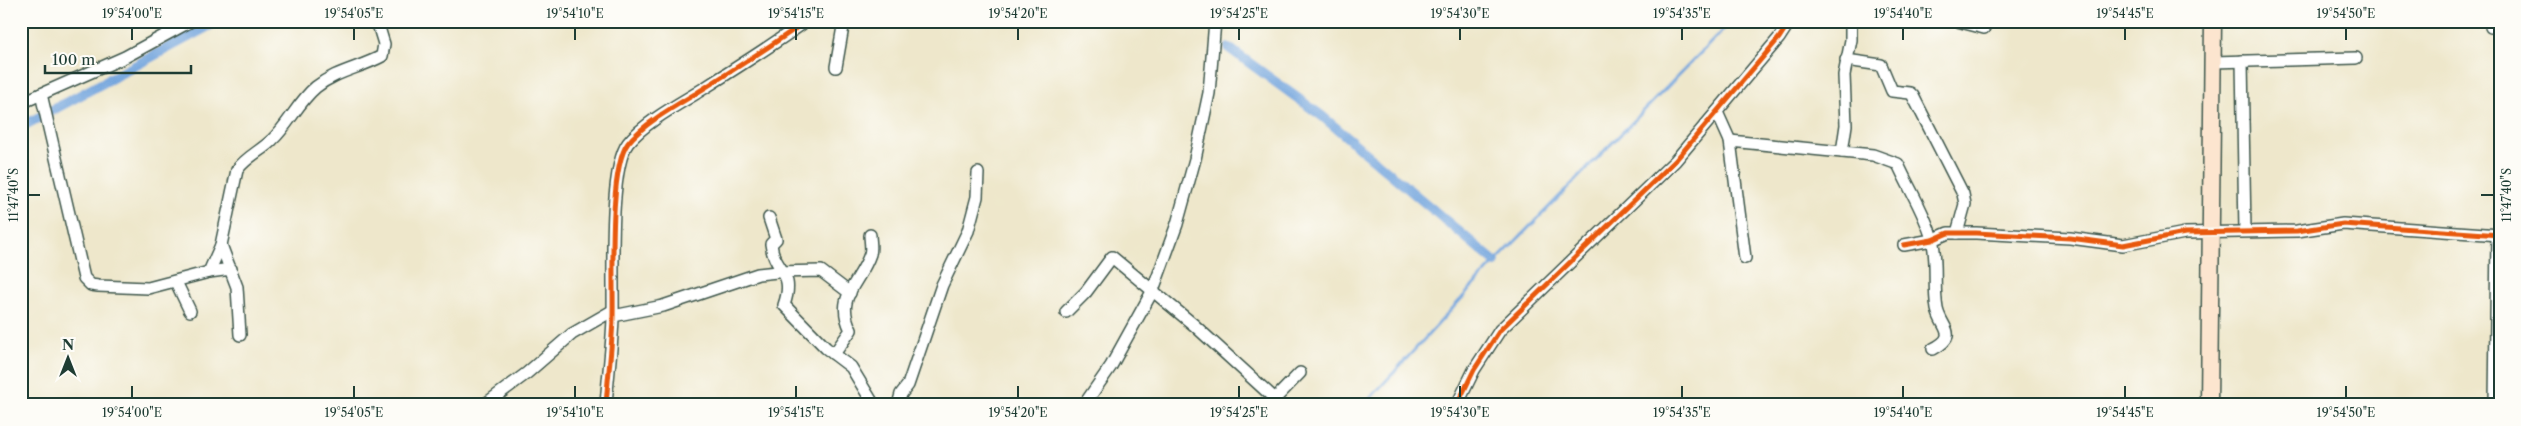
<svg xmlns="http://www.w3.org/2000/svg" width="2521" height="426" font-family="'Libre Caslon Text',serif">
	<style>
		.lines { fill: none; stroke-linecap: round; stroke-linejoin: round }
		.stream { stroke: #72a4dd; stroke-width: 3 }
		.canal { stroke: #72a4dd; stroke-width: 10 }
		.street-casing { stroke: #3e564b; stroke-width: 14 }
		.secondary-casing { stroke: #3e564b; stroke-width: 19 }
		.street { stroke: #fff; stroke-width: 11 }
		.secondary { stroke: #fce5cf; stroke-width: 16 }
		.cycleway-casing { stroke: #fdfcf7; stroke-width: 8 }
		.cycleway { stroke: #e8590c; stroke-width: 5 }
		.ticks { fill: none; stroke: #1f3d34; stroke-width: 2 }
		.neatline { fill: none; stroke: #1f3d34; stroke-width: 2 }
		.ticks-label { font-size: 12px; text-anchor: middle; fill: #1f3d34 }
	</style>
	<rect width="100%" height="100%" fill="#fdfcf7"/>
	<filter id="ink" filterUnits="userSpaceOnUse"><feTurbulence type="fractalNoise" baseFrequency=".02" numOctaves="2"/><feDisplacementMap in="SourceGraphic" scale="10" xChannelSelector="R" yChannelSelector="G"/><feConvolveMatrix kernelMatrix="1 2 1 2 8 2 1 2 1" color-interpolation-filters="sRGB"/></filter>
	<filter id="wash" filterUnits="userSpaceOnUse"><feTurbulence type="fractalNoise" baseFrequency=".0096" numOctaves="4" result="noise"/><feDisplacementMap in="SourceGraphic" scale="20" xChannelSelector="R" yChannelSelector="G"/><feGaussianBlur stdDeviation="1.12" result="paint"/><feColorMatrix in="noise" values="0 0 0 0 0 0 0 0 0 0 0 0 0 0 0 0 0 1.4 0 .05"/><feComposite in="paint" operator="in"/></filter>
	<g filter="url(#wash)">
		<rect width="100%" height="100%" fill="#eee7cb"/>
		<g class="lines">
			<!-- stream -->
			<path class="stream" d="M1364,405L1495,262L1732,21"/>
			<!-- canal -->
			<g class="canal">
				<path d="M1229,48L1322,116L1495,262"/>
				<path d="M21,127L218,21"/>
			</g>
		</g>
	</g>
	<g filter="url(#ink)">
		<g class="lines">
			<defs>
				<g id="street">
					<path d="M1851,21V40L1844,75L1846,125L1842,152L1873,155L1898,164C1909,189 1925,213 1932,239C1938,262 1933,286 1937,309C1941,328 1960,335 1933,349"/>
					<path d="M1957,21L1984,28"/>
					<path d="M2491,27L2500,24"/>
					<path d="M1846,60L1881,65L1892,91L1910,93L1913,96L1963,194L1965,204L1957,233"/>
					<path d="M2242,61L2245,231"/>
					<path d="M2213,62L2356,58"/>
					<path d="M836,67L844,21"/>
					<path d="M41,94L84,278L91,285L98,286L148,288L209,272L231,269"/>
					<path d="M21,103L125,57L191,21"/>
					<path d="M1717,112L1730,141L1745,258"/>
					<path d="M1730,141L1842,152"/>
					<path d="M769,218L776,239L771,244C774,272 796,271 784,305L826,348L851,367L874,405"/>
					<path d="M221,245L237,287L240,335"/>
					<path d="M1904,245L1932,240L1948,233H1976L2070,238L2123,245L2185,233L2297,231L2343,224L2500,235"/>
					<path d="M209,272L221,245L237,170C246,157 261,151 272,140C289,124 298,102 316,87C336,71 360,68 382,56L384,44L377,21"/>
					<path d="M176,282L190,311"/>
					<path d="M1066,312L1086,292L1112,257L1194,325L1275,399"/>
					<path d="M613,316L663,306L758,274L777,272L821,271L850,293"/>
					<path d="M834,354L851,330C834,296 860,284 870,254C872,249 870,240 870,235"/>
					<path d="M484,405L527,373L572,334L612,311"/>
					<path d="M606,405C608,376 612,347 613,318C614,282 608,169 628,143C643,124 675,106 695,94C733,70 770,47 806,21"/>
					<path d="M898,405L901,394L908,385L942,285L968,231L977,197L978,173"/>
					<path d="M1084,405L1111,366L1153,290L1177,224L1195,159L1209,93L1215,21"/>
					<path d="M1269,405L1300,373"/>
					<path d="M1457,405L1474,370L1500,330L1675,161L1779,38L1790,21"/>
					<path d="M2495,405L2497,234"/>
				</g>
				<path id="secondary" d="M2209,405L2213,21"/>
			</defs>
			<!-- street casing -->
			<use href="#street" class="street-casing"/>
			<!-- secondary casing -->
			<use href="#secondary" class="secondary-casing"/>
			<!-- street -->
			<use href="#street" class="street"/>
			<!-- secondary -->
			<use href="#secondary" class="secondary"/>
			<defs>
				<g id="cycleway">
					<path d="M1904,245L1932,240L1948,233H1976L2070,238L2123,245L2185,233L2297,231L2343,224L2500,235"/>
					<path d="M606,405C608,376 612,347 613,318C614,282 608,169 628,143C643,124 675,106 695,94C733,70 770,47 806,21"/>
					<path d="M1457,405L1474,370L1500,330L1675,161L1779,38L1790,21"/>
				</g>
			</defs>
			<!-- cycleway casing -->
			<use href="#cycleway" class="cycleway-casing"/>
			<!-- cycleway -->
			<use href="#cycleway" class="cycleway"/>
		</g>
	</g>
	<!-- ticks -->
	<path class="ticks" d="M132,28V40M354,28V40M575,28V40M796,28V40M1018,28V40M1239,28V40M1460,28V40M1682,28V40M1903,28V40M2125,28V40M2346,28V40M28,195H40M2481,195H2494M132,386V398M354,386V398M575,386V398M796,386V398M1018,386V398M1239,386V398M1460,386V398M1682,386V398M1903,386V398M2125,386V398M2346,386V398"/>
	<!-- margin -->
	<rect width="2521" height="426" fill="none" stroke="#fdfcf7" stroke-width="55"/>
	<!-- north arrow -->
	<g transform="translate(68 358)" stroke="#fdfcf7" stroke-width="4" paint-order="stroke">
	<path d="M0-4L9 19L0 12L-9 19Z" fill="#1f3d34"/>
	<text y="-8" font-size="14" font-weight="bold" text-anchor="middle" fill="#1f3d34">N</text>
	</g>
	<!-- scale -->
	<path d="M45 65v8h146v-8" fill="none" stroke="#1f3d34" stroke-width="2.5"/>
	<text x="52" y="65" font-size="15" fill="#1f3d34" stroke="#fdfcf7" stroke-width="4" paint-order="stroke">100 m</text>
	<rect x="28" y="28" width="2466" height="370" class="neatline"/>
	<g class="ticks-label">
		<text x="132" y="18">19°54'00"E</text>
		<text x="354" y="18">19°54'05"E</text>
		<text x="575" y="18">19°54'10"E</text>
		<text x="796" y="18">19°54'15"E</text>
		<text x="1018" y="18">19°54'20"E</text>
		<text x="1239" y="18">19°54'25"E</text>
		<text x="1460" y="18">19°54'30"E</text>
		<text x="1682" y="18">19°54'35"E</text>
		<text x="1903" y="18">19°54'40"E</text>
		<text x="2125" y="18">19°54'45"E</text>
		<text x="2346" y="18">19°54'50"E</text>
		<text transform="translate(14 195) rotate(-90)" y="4">11°47'40"S</text>
		<text transform="translate(2507 195) rotate(-90)" y="4">11°47'40"S</text>
		<text x="132" y="417">19°54'00"E</text>
		<text x="354" y="417">19°54'05"E</text>
		<text x="575" y="417">19°54'10"E</text>
		<text x="796" y="417">19°54'15"E</text>
		<text x="1018" y="417">19°54'20"E</text>
		<text x="1239" y="417">19°54'25"E</text>
		<text x="1460" y="417">19°54'30"E</text>
		<text x="1682" y="417">19°54'35"E</text>
		<text x="1903" y="417">19°54'40"E</text>
		<text x="2125" y="417">19°54'45"E</text>
		<text x="2346" y="417">19°54'50"E</text>
	</g>
</svg>
